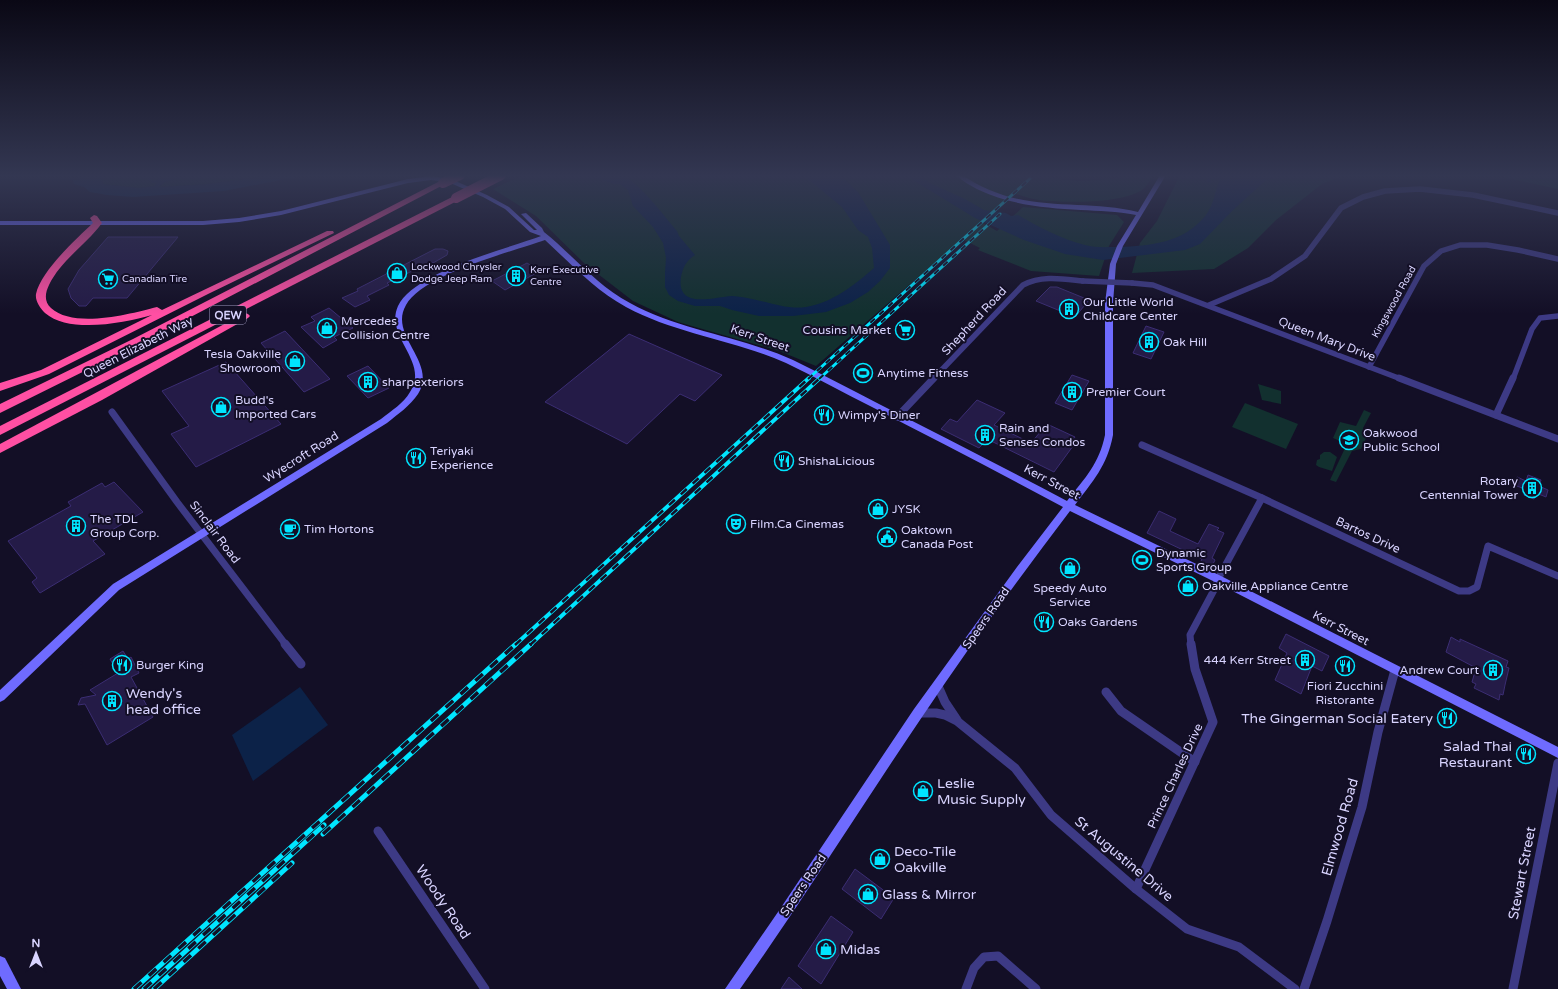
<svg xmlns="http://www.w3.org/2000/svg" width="1558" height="989" font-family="'Varela Round',sans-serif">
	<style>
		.green { fill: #12302f }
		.water { fill: #0c2248 }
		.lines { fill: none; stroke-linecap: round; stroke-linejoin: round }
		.stream { stroke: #0c2248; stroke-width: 2 }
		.building { fill: #241b47; stroke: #3b2d73 }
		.street-far2 { stroke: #3d3a85; stroke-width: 5.5 }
		.street-far1 { stroke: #3d3a85; stroke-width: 7 }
		.street { stroke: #3d3a85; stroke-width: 9 }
		.secondary { fill: #6f6bff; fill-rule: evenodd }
		.highway { fill: #ff4fa3; fill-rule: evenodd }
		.rail-far2-casing { stroke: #00e5ff; stroke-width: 3 }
		.rail-far1-casing { stroke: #00e5ff; stroke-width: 4 }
		.rail-casing { stroke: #00e5ff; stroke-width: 5 }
		.rail-far2 { stroke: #130f26; stroke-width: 2; stroke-dasharray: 6; stroke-linecap: butt }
		.rail-far1 { stroke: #130f26; stroke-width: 2.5; stroke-dasharray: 8; stroke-linecap: butt }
		.rail { stroke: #130f26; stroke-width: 3.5; stroke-dasharray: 10; stroke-linecap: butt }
		.street-bridge { stroke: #3d3a85; stroke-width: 5.5 }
		.highway-bridge { stroke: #ff4fa3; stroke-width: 10 }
		.labels { text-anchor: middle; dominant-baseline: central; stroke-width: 4; stroke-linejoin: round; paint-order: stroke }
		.far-poi-label { font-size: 10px; fill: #d9d4ff; stroke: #130f26; text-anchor: start }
		.far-street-label { font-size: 10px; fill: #d9d4ff; stroke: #130f26 }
		.shield { fill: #130f26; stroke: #9e99be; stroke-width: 1 }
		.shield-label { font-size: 11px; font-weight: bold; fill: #d9d4ff }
		.poi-label { font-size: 12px; fill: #d9d4ff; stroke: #130f26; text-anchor: start }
		.street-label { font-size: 12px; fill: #d9d4ff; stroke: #130f26 }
		.near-poi-label { font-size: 14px; fill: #d9d4ff; stroke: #130f26; text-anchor: start }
		.near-street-label { font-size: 14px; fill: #d9d4ff; stroke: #130f26 }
	</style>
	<rect width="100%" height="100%" fill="#130f26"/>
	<!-- green -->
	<g class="green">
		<path d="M102,175H176L158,179L155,186L139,188L103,184Z"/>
		<path d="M186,175H272L207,184L159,187L163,183Z"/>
		<path d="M523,175H1036C1050,177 1065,181 1079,181C1104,181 1128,175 1153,175C1150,180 1147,187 1142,190C1120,204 1065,203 1039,200C1030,199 1021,195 1012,193L981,222L997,231L1023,207L1117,215L1124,222L1109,246L1099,276L1031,271L978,250L980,248L962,239L816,366L779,351L678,322L633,301L585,264L536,216L493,189Z"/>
		<path d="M1180,175H1346L1322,184L1276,220L1248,248L1214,269L1132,273L1140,243L1157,221Z"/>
		<path d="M1493,175H1558V189Z"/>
		<path d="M1258,384L1281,391V404L1262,400Z"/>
		<path d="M1245,403L1298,424L1286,449L1232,427Z"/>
		<path d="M1364,410L1371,413L1363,428L1364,432L1368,434L1361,449L1352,451L1336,482L1330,480L1346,446L1345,443L1333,438L1340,422L1356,426Z"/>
		<path d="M1324,452H1330L1337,457L1332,471L1319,467L1316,465L1317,460L1320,459V455Z"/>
	</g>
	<!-- water -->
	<g class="water">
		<path d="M81,175H102L103,184L139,188L155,186L158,179L176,175H186L163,183L159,187L208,184L272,175H306L224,191L133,197L107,195L90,192L84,187L74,184L72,179L79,180Z"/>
		<path d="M591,175H622C638,181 665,217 677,231L679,236L695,255C686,261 683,267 681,277C676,310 714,297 732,296C736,296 742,297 747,298C766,301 787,310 806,307C832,303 856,284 874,268L872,248L868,237L858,230L842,207L803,175H840L858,192L890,245V268L880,281L868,292L850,303L826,312L793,316H759L732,310L720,306H695L678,301L669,295L665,287V273L666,258L663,243L653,227L633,206L628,190L620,184H613Z"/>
		<path d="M906,175H917L932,184L965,199L984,210L1006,213L1011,216L1018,215C1039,227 1061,239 1085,245C1095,248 1107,247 1118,247C1150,246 1184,243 1206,215C1214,204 1215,191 1220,179L1211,175L1210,177L1211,183H1210L1207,181V175H1274V177L1265,181L1255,190L1232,211L1200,244L1185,250L1103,260L1065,254L1024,240L975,218L921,185Z"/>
		<path d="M300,687L328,725L253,781L232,735Z"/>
	</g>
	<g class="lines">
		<!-- stream -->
		<path class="stream" d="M143,175L153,182L160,181"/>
	</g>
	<!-- building -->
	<g class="building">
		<path d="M108,237H178L127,298H93L86,306H79L71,298L68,289L79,270Z"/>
		<path d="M435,249H443L448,251L447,255L433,263L431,262L387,283L389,285L367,296L370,300L355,307L342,298L358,291L357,289Z"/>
		<path d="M527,263L540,271L505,290L492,281Z"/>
		<path d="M1050,287H1057L1089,300L1075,317L1036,301Z"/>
		<path d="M329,308L353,328L334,337L337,340L323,348L301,327L315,321L311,317Z"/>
		<path d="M1146,326L1164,332L1151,359L1133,353Z"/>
		<path d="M285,331L330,379L304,392L261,343Z"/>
		<path d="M629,334L722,375L695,401L680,394L627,444L545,402Z"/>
		<path d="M226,362L281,424L196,467L171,434L189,426L162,391Z"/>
		<path d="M368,366L389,388L368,398L347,376Z"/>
		<path d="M1072,375L1089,381L1072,410L1055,403Z"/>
		<path d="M977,400L1005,413L994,425L1031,443L1047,424L1075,437L1070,444L1073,446L1054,472L987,439L979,448L941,429L950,419L957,422Z"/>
		<path d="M1528,475L1541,480L1539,486L1548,490L1546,497L1536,493L1534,499L1524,495L1525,489L1514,485L1517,477L1526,481Z"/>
		<path d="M114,482L143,512L93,541L105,554L40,593L32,582L37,578L8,541L71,506L68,502L102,483L105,487Z"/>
		<path d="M1159,511L1176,519L1170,531L1198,544L1209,524L1219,528L1217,530L1224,533L1212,558L1215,560L1212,566L1201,561L1202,559L1147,533Z"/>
		<path d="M1286,634L1329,656L1322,671L1312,666L1301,694L1275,680L1287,653L1279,648Z"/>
		<path d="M1451,637L1460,642V639L1508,661L1506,667L1509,668L1505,685L1503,695L1500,694L1499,700L1474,688L1476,684L1472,682L1476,668L1446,652Z"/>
		<path d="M123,651L128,659L131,657L139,673L131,677L153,717L107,745L85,704L78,705L81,698L96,695L90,690L118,673L110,659Z"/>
		<path d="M855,869L894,898L881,919L842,889Z"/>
		<path d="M831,916L853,932L821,984L798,966Z"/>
		<path d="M789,977L802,989H781Z"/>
	</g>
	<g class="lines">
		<!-- street-far2 -->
		<g class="street-far2">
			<path d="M1132,283L1153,285L1401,379"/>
			<path d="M1209,305L1271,279L1305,256L1341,208L1363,197L1385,191L1420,189L1473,195L1558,213"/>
			<path d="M1369,367L1424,266L1441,251L1460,245H1487L1518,250L1558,259"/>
			<path d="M933,379L1023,285C1042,275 1063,279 1083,281"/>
			<path d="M1513,379L1532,329L1540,318L1558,316"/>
		</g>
		<!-- street-far1 -->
		<g class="street-far1">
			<path d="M1399,378L1558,439"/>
			<path d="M112,412L177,502L286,645"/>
			<path d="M1496,415L1513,378"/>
			<path d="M897,417L934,378"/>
			<path d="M1142,445L1262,498L1459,591H1469L1477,587L1488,546L1558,576"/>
			<path d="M1191,645L1190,635L1214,590L1218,579L1262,498"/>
		</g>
		<!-- street -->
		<g class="street">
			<path d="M285,644L301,664"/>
			<path d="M938,686L945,702L957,720"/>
			<path d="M1106,692L1121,711L1195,762"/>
			<path d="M918,713H936L945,715L957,721L1015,768L1051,815L1136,889L1187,929L1239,947L1295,989"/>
			<path d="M378,831L485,989"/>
			<path d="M1136,889L1213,722L1195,669L1191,644"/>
			<path d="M966,989L974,968L984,957L998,956L1036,989"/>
			<path d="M1304,989L1327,921L1362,807L1378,732L1395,670"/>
			<path d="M1513,989L1558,763"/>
		</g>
		<!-- secondary -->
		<g class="secondary">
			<path d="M956,175C964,175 968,179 975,183C984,188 994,192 1003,195C1047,209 1094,201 1138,212L1160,175H1166L1123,246L1116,264L1113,303V435C1107,466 1093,481 1075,505L1221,576L1558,747V758L1215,582L1070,511C1019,578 969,647 922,717C861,807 803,900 740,989H725L778,912L914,709L1017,567L1063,507C1000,473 936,440 872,407C844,393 815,377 786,363C734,340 676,334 626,307C595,290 571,264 545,240C511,252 423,274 406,305C388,336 438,362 418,394C410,406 398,414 387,423L119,590L4,700L0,702V690L113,584L381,419C391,411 404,403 410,392C430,362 384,337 398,306C414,272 506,249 541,236L530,232L505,209L483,197L448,182L431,180L408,183L281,215L239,222L203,225H0V221H203L239,218L281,211L408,179L431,176L451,179L487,195L509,207L534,230H537L521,214L526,213L542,228L544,232C574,256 596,285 630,303C681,331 740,336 793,360C822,374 850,389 879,404C942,436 1005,468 1067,501C1085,478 1099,464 1105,435V303L1110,264L1117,246L1136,215C1117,211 1099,211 1081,210C1047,208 1010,205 979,190C971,186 962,181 956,175Z"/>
			<path d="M0,956L5,958L21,989H7L0,976Z"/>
		</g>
		<!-- highway -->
		<g class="highway">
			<path d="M440,181H446L447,183L141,343L0,413V404L133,339Z"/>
			<path d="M456,195L460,198L459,200L0,435V426Z"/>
			<path d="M94,215L97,216L102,223C86,245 61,260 49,285C45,293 44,302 51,308C74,329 130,314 157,307L162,310L327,231H333L334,233L208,294L49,374L0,391V383L41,370L152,315C124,323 69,334 45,313C40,308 35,301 36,294C41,271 76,239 93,223L90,218Z"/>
			<path d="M245,313L248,314L250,316L248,318L102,400L0,453V444Z"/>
		</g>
		<defs>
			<g id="rail-far2">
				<path d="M808,379L1034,175"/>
				<path d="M819,379L1000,214"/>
			</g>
			<g id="rail-far1">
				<path d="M515,645L809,378"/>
				<path d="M530,645L820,378"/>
			</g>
			<g id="rail">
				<path d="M323,834L531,644"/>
				<path d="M134,989L516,644"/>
				<path d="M144,989L324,825"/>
				<path d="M154,989L292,863"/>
			</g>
		</defs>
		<!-- rail-far2 casing -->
		<use href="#rail-far2" class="rail-far2-casing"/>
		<!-- rail-far1 casing -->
		<use href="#rail-far1" class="rail-far1-casing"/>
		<!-- rail casing -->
		<use href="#rail" class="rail-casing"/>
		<!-- rail-far2 -->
		<use href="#rail-far2" class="rail-far2"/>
		<!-- rail-far1 -->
		<use href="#rail-far1" class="rail-far1"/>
		<!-- rail -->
		<use href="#rail" class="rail"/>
		<!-- street-bridge -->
		<path class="street-bridge" d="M1083,281L1132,283"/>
		<!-- highway-bridge -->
		<g class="highway-bridge">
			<path d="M443,183L460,175"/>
			<path d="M456,198L501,175"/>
		</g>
	</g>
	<!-- sky -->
	<linearGradient id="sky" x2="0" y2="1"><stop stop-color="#0a0815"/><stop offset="0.56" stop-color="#333752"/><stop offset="1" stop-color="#333752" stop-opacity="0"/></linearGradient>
	<rect width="1558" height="314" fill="url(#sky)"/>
	<!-- icons -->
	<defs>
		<symbol id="shop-ring" viewBox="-11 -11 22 22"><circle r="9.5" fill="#130f26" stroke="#00e5ff" stroke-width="1.5"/><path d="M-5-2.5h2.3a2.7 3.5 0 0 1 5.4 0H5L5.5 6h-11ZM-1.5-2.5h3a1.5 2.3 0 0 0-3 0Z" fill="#00e5ff"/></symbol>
		<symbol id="building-ring" viewBox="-11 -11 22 22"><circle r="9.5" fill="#130f26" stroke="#00e5ff" stroke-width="1.5"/><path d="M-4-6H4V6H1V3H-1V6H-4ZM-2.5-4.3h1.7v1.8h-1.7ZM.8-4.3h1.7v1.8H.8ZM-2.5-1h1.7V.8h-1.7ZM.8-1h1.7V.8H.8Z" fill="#00e5ff"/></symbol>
		<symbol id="supermarket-ring" viewBox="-11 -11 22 22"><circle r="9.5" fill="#130f26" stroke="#00e5ff" stroke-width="1.5"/><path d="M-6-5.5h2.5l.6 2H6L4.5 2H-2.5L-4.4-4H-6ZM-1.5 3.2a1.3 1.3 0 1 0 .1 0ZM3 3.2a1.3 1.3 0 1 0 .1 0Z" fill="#00e5ff"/></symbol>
		<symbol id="stadium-ring" viewBox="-11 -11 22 22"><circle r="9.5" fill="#130f26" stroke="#00e5ff" stroke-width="1.5"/><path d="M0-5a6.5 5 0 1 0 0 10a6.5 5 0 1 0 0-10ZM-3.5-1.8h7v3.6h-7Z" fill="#00e5ff"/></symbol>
		<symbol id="restaurant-ring" viewBox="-11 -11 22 22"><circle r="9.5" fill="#130f26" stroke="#00e5ff" stroke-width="1.5"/><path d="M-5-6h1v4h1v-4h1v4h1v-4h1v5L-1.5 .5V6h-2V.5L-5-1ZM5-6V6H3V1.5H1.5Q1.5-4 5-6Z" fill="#00e5ff"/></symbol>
		<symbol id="school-ring" viewBox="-11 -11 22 22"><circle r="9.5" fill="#130f26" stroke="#00e5ff" stroke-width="1.5"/><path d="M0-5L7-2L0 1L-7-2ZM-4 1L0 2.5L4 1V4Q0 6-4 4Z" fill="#00e5ff"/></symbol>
		<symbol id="theatre-ring" viewBox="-11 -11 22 22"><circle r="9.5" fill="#130f26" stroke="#00e5ff" stroke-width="1.5"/><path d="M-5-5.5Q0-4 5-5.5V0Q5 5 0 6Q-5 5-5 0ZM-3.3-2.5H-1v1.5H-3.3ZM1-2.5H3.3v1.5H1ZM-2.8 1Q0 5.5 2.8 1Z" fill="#00e5ff"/></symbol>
		<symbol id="cafe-ring" viewBox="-11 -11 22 22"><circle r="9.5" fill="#130f26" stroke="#00e5ff" stroke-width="1.5"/><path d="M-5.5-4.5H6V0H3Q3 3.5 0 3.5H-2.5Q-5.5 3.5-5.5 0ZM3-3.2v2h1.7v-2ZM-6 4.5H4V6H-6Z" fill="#00e5ff"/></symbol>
		<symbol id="civic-ring" viewBox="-11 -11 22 22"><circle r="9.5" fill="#130f26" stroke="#00e5ff" stroke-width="1.5"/><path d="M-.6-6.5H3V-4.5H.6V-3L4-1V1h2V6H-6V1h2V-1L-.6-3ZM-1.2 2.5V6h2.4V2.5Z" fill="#00e5ff"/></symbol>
	</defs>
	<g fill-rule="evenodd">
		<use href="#shop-ring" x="386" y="262" width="22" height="22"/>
		<use href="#building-ring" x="505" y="265" width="22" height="22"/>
		<use href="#supermarket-ring" x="97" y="268" width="22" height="22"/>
		<use href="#building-ring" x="1058" y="298" width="22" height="22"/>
		<use href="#shop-ring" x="316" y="317" width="22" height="22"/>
		<use href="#supermarket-ring" x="894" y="319" width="22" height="22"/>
		<use href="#building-ring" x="1138" y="331" width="22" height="22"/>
		<use href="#shop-ring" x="284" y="350" width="22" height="22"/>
		<use href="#stadium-ring" x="852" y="362" width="22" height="22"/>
		<use href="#building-ring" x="357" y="371" width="22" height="22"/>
		<use href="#building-ring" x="1061" y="381" width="22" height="22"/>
		<use href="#shop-ring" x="210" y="396" width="22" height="22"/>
		<use href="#restaurant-ring" x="813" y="404" width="22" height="22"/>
		<use href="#building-ring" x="974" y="424" width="22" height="22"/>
		<use href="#school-ring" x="1338" y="429" width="22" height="22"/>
		<use href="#restaurant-ring" x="405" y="447" width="22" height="22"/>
		<use href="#restaurant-ring" x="773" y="450" width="22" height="22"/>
		<use href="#building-ring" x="1521" y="477" width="22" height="22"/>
		<use href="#shop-ring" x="867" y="498" width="22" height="22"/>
		<use href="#theatre-ring" x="725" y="513" width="22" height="22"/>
		<use href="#building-ring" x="65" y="515" width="22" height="22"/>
		<use href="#cafe-ring" x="279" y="518" width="22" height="22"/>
		<use href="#civic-ring" x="876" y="526" width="22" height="22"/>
		<use href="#stadium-ring" x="1131" y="549" width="22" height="22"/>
		<use href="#shop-ring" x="1059" y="557" width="22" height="22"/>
		<use href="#shop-ring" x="1177" y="575" width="22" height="22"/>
		<use href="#restaurant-ring" x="1033" y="611" width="22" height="22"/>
		<use href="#building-ring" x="1294" y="649" width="22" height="22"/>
		<use href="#restaurant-ring" x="111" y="654" width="22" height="22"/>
		<use href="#restaurant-ring" x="1334" y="655" width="22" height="22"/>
		<use href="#building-ring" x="1482" y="659" width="22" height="22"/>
		<use href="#building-ring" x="101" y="690" width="22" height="22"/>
		<use href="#restaurant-ring" x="1436" y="707" width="22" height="22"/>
		<use href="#restaurant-ring" x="1515" y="743" width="22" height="22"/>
		<use href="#shop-ring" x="912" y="780" width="22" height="22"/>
		<use href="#shop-ring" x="869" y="848" width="22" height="22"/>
		<use href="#shop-ring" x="857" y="883" width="22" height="22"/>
		<use href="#shop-ring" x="815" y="938" width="22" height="22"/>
	</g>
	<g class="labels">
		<!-- far-poi labels -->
		<g class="far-poi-label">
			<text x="411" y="267">Lockwood Chrysler<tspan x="411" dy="12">Dodge Jeep Ram</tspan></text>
			<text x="530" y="270">Kerr Executive<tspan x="530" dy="12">Centre</tspan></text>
			<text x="122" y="279">Canadian Tire</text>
		</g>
		<!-- far-street labels -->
		<g class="far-street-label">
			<text transform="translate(1394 302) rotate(-61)">Kingswood Road</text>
		</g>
		<!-- shield labels -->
		<rect class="shield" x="210" y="306" width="36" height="18" rx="3"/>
		<g class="shield-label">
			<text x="228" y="315">QEW</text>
		</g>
		<!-- poi labels -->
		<g class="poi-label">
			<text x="1083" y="302">Our Little World<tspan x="1083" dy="14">Childcare Center</tspan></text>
			<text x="341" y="321">Mercedes<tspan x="341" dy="14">Collision Centre</tspan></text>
			<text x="891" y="330" text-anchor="end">Cousins Market</text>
			<text x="1163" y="342">Oak Hill</text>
			<text x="281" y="354" text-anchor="end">Tesla Oakville<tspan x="281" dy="14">Showroom</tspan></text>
			<text x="877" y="373">Anytime Fitness</text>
			<text x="382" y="382">sharpexteriors</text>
			<text x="1086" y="392">Premier Court</text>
			<text x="235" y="400">Budd's<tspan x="235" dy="14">Imported Cars</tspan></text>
			<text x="838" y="415">Wimpy's Diner</text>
			<text x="999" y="428">Rain and<tspan x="999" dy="14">Senses Condos</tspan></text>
			<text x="1363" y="433">Oakwood<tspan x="1363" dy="14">Public School</tspan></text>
			<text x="430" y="451">Teriyaki<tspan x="430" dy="14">Experience</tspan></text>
			<text x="798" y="461">ShishaLicious</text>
			<text x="1518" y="481" text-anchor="end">Rotary<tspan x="1518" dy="14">Centennial Tower</tspan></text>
			<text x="892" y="509">JYSK</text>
			<text x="90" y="519">The TDL<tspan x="90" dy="14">Group Corp.</tspan></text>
			<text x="750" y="524">Film.Ca Cinemas</text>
			<text x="304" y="529">Tim Hortons</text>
			<text x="901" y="530">Oaktown<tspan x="901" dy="14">Canada Post</tspan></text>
			<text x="1156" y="553">Dynamic<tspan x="1156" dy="14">Sports Group</tspan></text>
			<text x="1202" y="586">Oakville Appliance Centre</text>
			<text x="1070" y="588" text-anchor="middle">Speedy Auto<tspan x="1070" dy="14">Service</tspan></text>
			<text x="1058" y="622">Oaks Gardens</text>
			<text x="1291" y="660" text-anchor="end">444 Kerr Street</text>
			<text x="136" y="665">Burger King</text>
			<text x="1479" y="670" text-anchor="end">Andrew Court</text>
			<text x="1345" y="686" text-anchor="middle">Fiori Zucchini<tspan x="1345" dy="14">Ristorante</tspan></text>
		</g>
		<!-- street labels -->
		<g class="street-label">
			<text transform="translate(974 321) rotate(-47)">Shepherd Road</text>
			<text transform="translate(760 338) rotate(19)">Kerr Street</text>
			<text transform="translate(1327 339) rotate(21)">Queen Mary Drive</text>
			<text transform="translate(138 347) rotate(-27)">Queen Elizabeth Way</text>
			<text transform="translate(301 457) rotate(-32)">Wyecroft Road</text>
			<text transform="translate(1052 482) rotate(28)">Kerr Street</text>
			<text transform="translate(215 532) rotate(53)">Sinclair Road</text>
			<text transform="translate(1368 535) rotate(25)">Bartos Drive</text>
			<text transform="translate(986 618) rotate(-55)">Speers Road</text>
			<text transform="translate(1341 628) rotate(27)">Kerr Street</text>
			<text transform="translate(1175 776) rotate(-65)">Prince Charles Drive</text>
			<text transform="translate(803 885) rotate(-56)">Speers Road</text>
		</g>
		<!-- near-poi labels -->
		<g class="near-poi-label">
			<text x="126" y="693">Wendy's<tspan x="126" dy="16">head office</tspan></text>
			<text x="1433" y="718" text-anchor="end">The Gingerman Social Eatery</text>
			<text x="1512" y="746" text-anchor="end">Salad Thai<tspan x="1512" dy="16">Restaurant</tspan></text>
			<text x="937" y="783">Leslie<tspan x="937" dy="16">Music Supply</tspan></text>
			<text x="894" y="851">Deco-Tile<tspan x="894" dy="16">Oakville</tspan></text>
			<text x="882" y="894">Glass &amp; Mirror</text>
			<text x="840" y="949">Midas</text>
		</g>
		<!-- near-street labels -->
		<g class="near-street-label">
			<text transform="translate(1340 827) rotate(-74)">Elmwood Road</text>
			<text transform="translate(1124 859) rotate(40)">St Augustine Drive</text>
			<text transform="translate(1522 873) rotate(-79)">Stewart Street</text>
			<text transform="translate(443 902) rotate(56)">Woody Road</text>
		</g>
	</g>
	<!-- north arrow -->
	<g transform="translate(36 953)" stroke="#130f26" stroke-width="3" paint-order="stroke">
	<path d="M0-3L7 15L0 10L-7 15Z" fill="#d9d4ff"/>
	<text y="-6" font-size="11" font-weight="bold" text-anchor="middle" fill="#d9d4ff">N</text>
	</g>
</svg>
